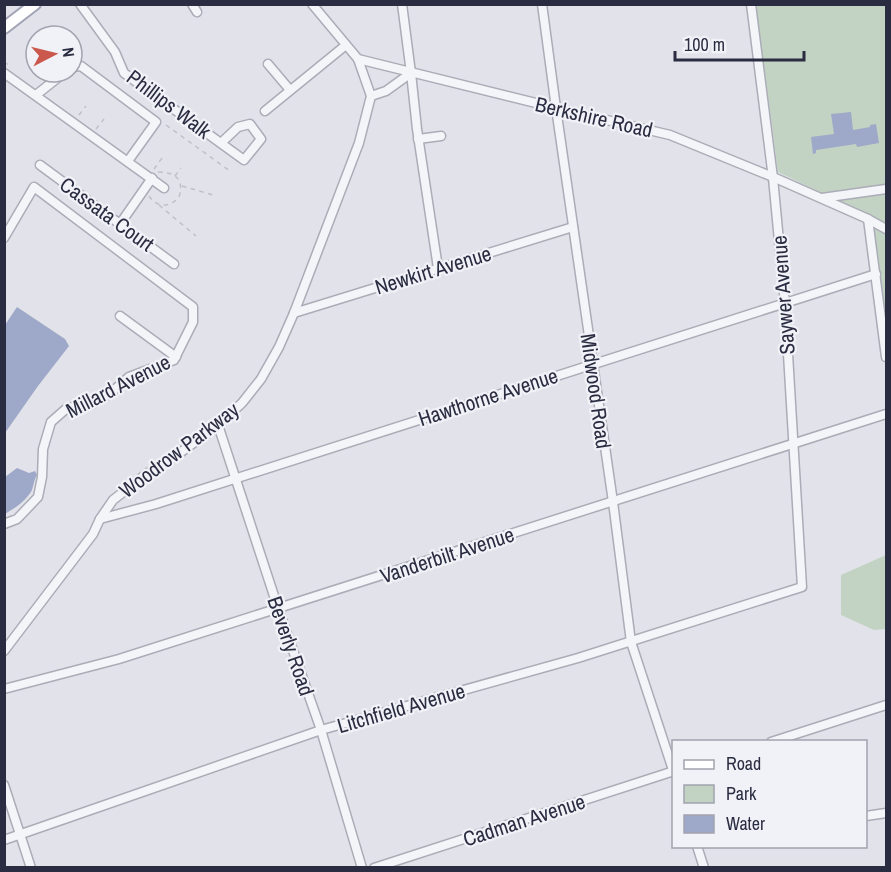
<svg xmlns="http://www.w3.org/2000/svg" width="891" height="872" font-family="'Archivo Narrow',sans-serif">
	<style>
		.green { fill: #c3d3c3 }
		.water { fill: #9ea8c8 }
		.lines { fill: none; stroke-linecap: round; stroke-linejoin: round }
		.minor-casing { stroke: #abacb7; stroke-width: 11 }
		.major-casing { stroke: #a1a4b5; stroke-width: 14 }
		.path { stroke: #bfc1c8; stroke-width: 1.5; stroke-dasharray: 4.5 4.5; stroke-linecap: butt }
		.minor { stroke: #f4f5f8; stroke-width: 8 }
		.major { stroke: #fff; stroke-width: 10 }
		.labels { text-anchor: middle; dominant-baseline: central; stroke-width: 4.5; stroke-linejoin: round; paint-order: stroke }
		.street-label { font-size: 21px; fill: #2a2d41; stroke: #f1f2f7 }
	</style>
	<rect width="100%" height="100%" fill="#e2e3ea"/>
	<!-- green -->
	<g class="green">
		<path d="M756,5H886V333L872,217L778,172Z"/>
		<path d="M886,555V629L874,630L841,615V575Z"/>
	</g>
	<!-- water -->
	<g class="water">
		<path d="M851,112L853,130L870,127V125L876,124L879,143L857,147L856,144L816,150V153L813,154L811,137L834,134L831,114Z"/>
		<path d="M17,307L65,339L69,346L38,386L5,433V325Z"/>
		<path d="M17,468L29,473L35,471L37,475C34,480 34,484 32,490C26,501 15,508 5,514V477Z"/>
	</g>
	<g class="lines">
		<defs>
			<g id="minor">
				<path d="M80,4L115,52L124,73L244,160L261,139L250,124L238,127L221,143"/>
				<path d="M192,4L197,12"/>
				<path d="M312,4L358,59L556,108L670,135L773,177L868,219L886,229"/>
				<path d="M402,4L411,73L417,129L438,268"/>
				<path d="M542,4L556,108L613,502L631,642L674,773"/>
				<path d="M268,64L290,90"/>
				<path d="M72,67L81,66L156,122L128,161"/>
				<path d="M4,73L164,188"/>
				<path d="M36,95L65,72"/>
				<path d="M371,96L386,91L411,73"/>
				<path d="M265,111L346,45"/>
				<path d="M418,139L441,136"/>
				<path d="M40,165L174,264"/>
				<path d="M822,198L886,189"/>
				<path d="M868,219L886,357"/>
				<path d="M120,224L152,178"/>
				<path d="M4,238L34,187L193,307V322L174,360L129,377L113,391L92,404L67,408L51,422L43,449L42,477L38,497L17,519L4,524"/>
				<path d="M294,313L573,227"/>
				<path d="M120,316L176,357"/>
				<path d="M218,425L278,608L321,730L362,868"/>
				<path d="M100,519L156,504L876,274"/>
				<path d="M4,651L93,534L100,519L113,500L145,475L177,455L218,425L242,403L261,379L279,347L294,313L359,143L371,96L358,59"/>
				<path d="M4,689L119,659L886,414"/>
				<path d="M771,742L886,705"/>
				<path d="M4,785L31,868"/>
				<path d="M866,816L886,813"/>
				<path d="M4,840L321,730L578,658L802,587L785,304L773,178L751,4"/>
				<path d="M697,846L704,868"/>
				<path d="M374,868L674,771"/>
			</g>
			<path id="major" d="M4,28L35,4"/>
		</defs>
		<!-- minor casing -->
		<use href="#minor" class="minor-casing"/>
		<!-- major casing -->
		<use href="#major" class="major-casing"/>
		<!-- path -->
		<g class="path">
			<path d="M4,62L10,66"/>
			<path d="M79,115L86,106"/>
			<path d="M166,125L230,171"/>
			<path d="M96,129L104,119"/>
			<path d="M154,169L162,158"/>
			<path d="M175,176L181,168"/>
			<path d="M182,186L213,195"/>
			<path d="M149,196C157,208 170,208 179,197C185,178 174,172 157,172"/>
			<path d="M159,205L196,236"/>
		</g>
		<!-- minor -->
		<use href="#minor" class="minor"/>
		<!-- major -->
		<use href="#major" class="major"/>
	</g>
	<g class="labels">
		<!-- street labels -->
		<g class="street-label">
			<text transform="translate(169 104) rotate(37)">Phillips Walk</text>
			<text transform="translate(594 117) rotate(13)">Berkshire Road</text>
			<text transform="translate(107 214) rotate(36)">Cassata Court</text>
			<text transform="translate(433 270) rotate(-17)">Newkirt Avenue</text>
			<text transform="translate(783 295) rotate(-94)">Saywer Avenue</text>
			<text transform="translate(118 386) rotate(-27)">Millard Avenue</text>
			<text transform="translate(596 391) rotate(82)">Midwood Road</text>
			<text transform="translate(488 397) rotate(-18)">Hawthorne Avenue</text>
			<text transform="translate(179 450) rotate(-37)">Woodrow Parkway</text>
			<text transform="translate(447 555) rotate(-18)">Vanderbilt Avenue</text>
			<text transform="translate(291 646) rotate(71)">Beverly Road</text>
			<text transform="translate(401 708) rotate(-16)">Litchfield Avenue</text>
			<text transform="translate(524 820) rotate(-18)">Cadman Avenue</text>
		</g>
	</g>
	<!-- border -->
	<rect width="891" height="872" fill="none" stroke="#2a2d41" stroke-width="12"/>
	<!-- legend -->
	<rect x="672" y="740" width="195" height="108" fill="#f1f2f7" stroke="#a1a3ae" stroke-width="1.5"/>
	<rect x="684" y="760" width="30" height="9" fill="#ffffff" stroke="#a1a3ae" stroke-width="1.5"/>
	<text x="726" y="770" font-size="18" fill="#2a2d41">Road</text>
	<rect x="684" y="785" width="30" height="18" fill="#c3d3c3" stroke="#a1a3ae" stroke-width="1.5"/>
	<text x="726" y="800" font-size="18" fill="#2a2d41">Park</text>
	<rect x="684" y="815" width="30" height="18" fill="#9ea8c8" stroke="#a1a3ae" stroke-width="1.5"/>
	<text x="726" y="830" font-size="18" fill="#2a2d41">Water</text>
	<!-- north arrow -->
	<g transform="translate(54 54) rotate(83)"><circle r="28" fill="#f1f2f7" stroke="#a1a3ae" stroke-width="1.5"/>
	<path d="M0-4.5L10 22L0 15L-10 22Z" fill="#ca584c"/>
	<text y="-9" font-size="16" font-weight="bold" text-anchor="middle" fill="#2a2d41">N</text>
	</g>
	<!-- scale -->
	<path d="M675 51v9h129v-9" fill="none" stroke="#2a2d41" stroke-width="3"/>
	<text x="684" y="51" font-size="18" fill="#2a2d41" stroke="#f1f2f7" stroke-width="4.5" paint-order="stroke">100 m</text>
</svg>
